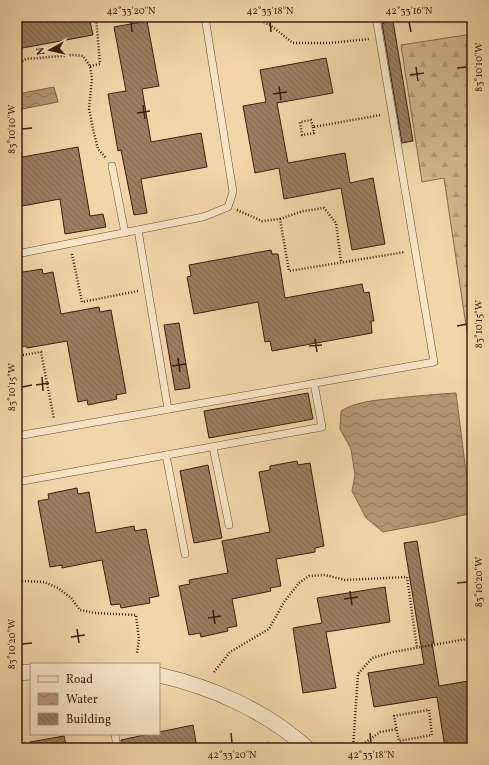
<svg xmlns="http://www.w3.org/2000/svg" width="489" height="765" font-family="Vollkorn,serif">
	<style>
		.forest { fill: url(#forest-firs); stroke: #886a50 }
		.water { fill: url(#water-waves); stroke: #84674d }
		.building { fill: url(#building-back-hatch); stroke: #3c1e11 }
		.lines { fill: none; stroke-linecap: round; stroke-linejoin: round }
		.lane-casing { stroke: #6a4c37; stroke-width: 8 }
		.street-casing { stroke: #6a4c37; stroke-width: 16 }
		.path { stroke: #3c1e11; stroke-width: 2.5; stroke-dasharray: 1 2; stroke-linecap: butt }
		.lane { stroke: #f7e4c7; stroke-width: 7 }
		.street { stroke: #f7e4c7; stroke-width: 15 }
		.ticks { fill: none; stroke: #3c1e11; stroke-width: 1.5 }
		.neatline { fill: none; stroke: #3c1e11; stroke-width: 1.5 }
		.ticks-label { font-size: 10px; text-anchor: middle; fill: #3c1e11 }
	</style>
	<defs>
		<pattern id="forest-firs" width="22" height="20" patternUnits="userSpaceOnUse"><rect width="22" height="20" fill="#d3b78f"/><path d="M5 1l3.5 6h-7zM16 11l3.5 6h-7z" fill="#b69d7a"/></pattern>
		<pattern id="water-waves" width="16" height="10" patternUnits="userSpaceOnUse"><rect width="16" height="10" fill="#b49775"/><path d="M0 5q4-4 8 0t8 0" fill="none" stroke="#947b5f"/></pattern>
		<pattern id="building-back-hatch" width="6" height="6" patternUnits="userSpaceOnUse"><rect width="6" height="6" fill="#9b7e60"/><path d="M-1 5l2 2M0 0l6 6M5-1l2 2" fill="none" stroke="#80674e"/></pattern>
	</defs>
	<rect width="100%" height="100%" fill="#f2d6a9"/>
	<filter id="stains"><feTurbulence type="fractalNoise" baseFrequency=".005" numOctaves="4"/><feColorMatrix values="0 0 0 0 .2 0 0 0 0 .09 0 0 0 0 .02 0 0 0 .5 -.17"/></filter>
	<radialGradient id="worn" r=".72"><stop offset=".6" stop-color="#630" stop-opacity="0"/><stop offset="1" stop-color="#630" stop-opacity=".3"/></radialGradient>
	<!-- forest -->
	<path class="forest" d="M472,34V331L467,332L444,178L422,182L401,45Z"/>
	<!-- water -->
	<g class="water">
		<path d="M54,87L58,102L17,110V94Z"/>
		<path d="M456,393L465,464L472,506V513L435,522L383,532L366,518L352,491L355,475L351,449L340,429L341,411C357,401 378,400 397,398C417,396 436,394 456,393Z"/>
	</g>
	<!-- building -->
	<g class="building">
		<path d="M17,17H89L93,35L17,49Z"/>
		<path d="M147,21L159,86L142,89L151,142L201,133L207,167L141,179L147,213L134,215L121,150L118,151L108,94L126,91L114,27Z"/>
		<path d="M393,21L413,141L402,143L382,23Z"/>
		<path d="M326,58L333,93L277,103L288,163L345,153L350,183L373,178L385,244L352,250L341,188L284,199L279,168L255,173L243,106L266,102L260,70Z"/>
		<path d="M78,147L90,216L103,214L106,227L65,234L60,199L17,207V158Z"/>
		<path d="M271,250L272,254H278L285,298L362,284L364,293L369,292L374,321H371L372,333L272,351L270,341L265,342L258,302L194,314L187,277L191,276L189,265Z"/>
		<path d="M42,269L43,274L53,272L61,314L99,307L100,312L111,310L126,393L116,395L117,399L88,405L87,400L78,402L67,341L27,348L26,346L17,347V273Z"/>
		<path d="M179,323L190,388L175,390L164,325Z"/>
		<path d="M308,393L313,419L209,438L204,411Z"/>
		<path d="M297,461L298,465L310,463L324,546L315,548V552L276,559L281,586L270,588L271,591L232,599L237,626L227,628L228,631L201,637L200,633L189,635L179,586L190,584L189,580L228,573L222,541L270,532L259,472L270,470V466Z"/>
		<path d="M208,465L222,538L194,543L180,471Z"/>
		<path d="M77,488L78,494L89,492L96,533L134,526L135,531L146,529L159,596L149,598L150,603L121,608L120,604L111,605L102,560L62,568V565L50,567L38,501L49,499L48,494Z"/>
		<path d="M417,541L434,643H432L439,686L468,681L472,702V748H445L437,697L374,707L368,673L424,664L404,543Z"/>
		<path d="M385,587L390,622L326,632L336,688L303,693L293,628L322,623L317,598Z"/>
		<path d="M193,725L197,748H122L121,740L149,734H159V732Z"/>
		<path d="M64,736L67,748H31L30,742Z"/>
	</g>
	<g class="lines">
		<defs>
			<g id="lane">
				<path d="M112,166L125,233"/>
				<path d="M138,230L168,409"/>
				<path d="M17,254L203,217L228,207L233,192L205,17"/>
				<path d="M17,436L434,362L376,17"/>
				<path d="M213,447L229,525"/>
				<path d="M166,455L185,554"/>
				<path d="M17,482L322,427L314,383"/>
				<path d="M115,734L117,748"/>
			</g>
			<g id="street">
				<path d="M17,673L31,672"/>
				<path d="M159,675C212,687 266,711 307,748"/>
			</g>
		</defs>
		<!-- lane casing -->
		<use href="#lane" class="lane-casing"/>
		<!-- street casing -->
		<use href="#street" class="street-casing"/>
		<!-- path -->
		<g class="path">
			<path d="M253,17L270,25L293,43H330L369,39"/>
			<path d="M17,64L26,59L74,55L83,56L90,66L92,79L89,109L93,129L98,149L106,158"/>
			<path d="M90,66L100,64L96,17"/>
			<path d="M313,127L314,133L302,135L300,122L311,120L313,127L381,115"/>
			<path d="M237,210L262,221L280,219L289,271L405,252"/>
			<path d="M280,219L303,211L324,208L336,223L341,262"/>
			<path d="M72,254L82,302L138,291"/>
			<path d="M17,356L41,352L54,419"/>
			<path d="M22,581L44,582L58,588L71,598L80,610L95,613L136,615L139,639L137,653"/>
			<path d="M214,672L230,652L269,629L284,602L299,583L309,576L325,575L345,580L407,577L417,648"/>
			<path d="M429,710L432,735L399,741L394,716Z"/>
			<path d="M17,732L27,748"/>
			<path d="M265,748L269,742"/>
			<path d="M353,748L358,674L372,658L393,652L472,638"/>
			<path d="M358,748L380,732L397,729"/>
		</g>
		<!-- lane -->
		<use href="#lane" class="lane"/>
		<!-- street -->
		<use href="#street" class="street"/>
	</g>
	<!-- ticks -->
	<path class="ticks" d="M131,22L132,32M270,22L271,32M409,22L411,32M416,67L418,81M457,68L467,67M410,75L424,73M279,86L281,100M273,94L287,92M143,105L145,119M137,113L150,111M22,129L32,128M457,326L467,324M315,339L317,352M309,346L322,345M178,358L180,372M172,366L186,364M42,377L43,391M36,385L49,383M22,387L32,385M457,583L467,582M350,591L352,605M344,599L358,597M213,610L215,624M208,618L221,616M77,629L79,643M71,637L85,635M22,644L32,643M231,733L232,743M370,733L371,743"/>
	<!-- margin -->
	<rect width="489" height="765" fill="none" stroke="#f2d6a9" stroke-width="44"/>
	<!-- legend -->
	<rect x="30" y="663" width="130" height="72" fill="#f7e4c7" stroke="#ac957e"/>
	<rect x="38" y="676" width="20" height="6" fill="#f7e4c7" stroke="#ac957e"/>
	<text x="66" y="683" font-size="12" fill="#3c1e11">Road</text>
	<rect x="38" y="693" width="20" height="12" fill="url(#water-waves)" stroke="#ac957e"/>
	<text x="66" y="703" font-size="12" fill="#3c1e11">Water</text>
	<rect x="38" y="713" width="20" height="12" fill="url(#building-back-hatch)" stroke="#ac957e"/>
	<text x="66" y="723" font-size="12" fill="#3c1e11">Building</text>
	<!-- north arrow -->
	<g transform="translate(50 50) rotate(262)" stroke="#f7e4c7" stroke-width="3" paint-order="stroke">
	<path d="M0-3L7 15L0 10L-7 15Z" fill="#3c1e11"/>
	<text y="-6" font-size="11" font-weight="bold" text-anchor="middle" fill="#3c1e11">N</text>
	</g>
	<rect x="22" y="22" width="445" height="721" class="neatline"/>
	<g class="ticks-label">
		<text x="131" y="14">42°33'20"N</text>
		<text x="270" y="14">42°33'18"N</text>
		<text x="409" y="14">42°33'16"N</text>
		<text transform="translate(478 67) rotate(-90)" y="4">83°10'10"W</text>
		<text transform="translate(11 129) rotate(-90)" y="4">83°10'10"W</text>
		<text transform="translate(478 324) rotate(-90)" y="4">83°10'15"W</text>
		<text transform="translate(11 387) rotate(-90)" y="4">83°10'15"W</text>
		<text transform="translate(478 582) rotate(-90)" y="4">83°10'20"W</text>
		<text transform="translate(11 644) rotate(-90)" y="4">83°10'20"W</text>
		<text x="232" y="758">42°33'20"N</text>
		<text x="371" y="758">42°33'18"N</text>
	</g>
	<rect width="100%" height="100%" filter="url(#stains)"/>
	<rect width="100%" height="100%" fill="url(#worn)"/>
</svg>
